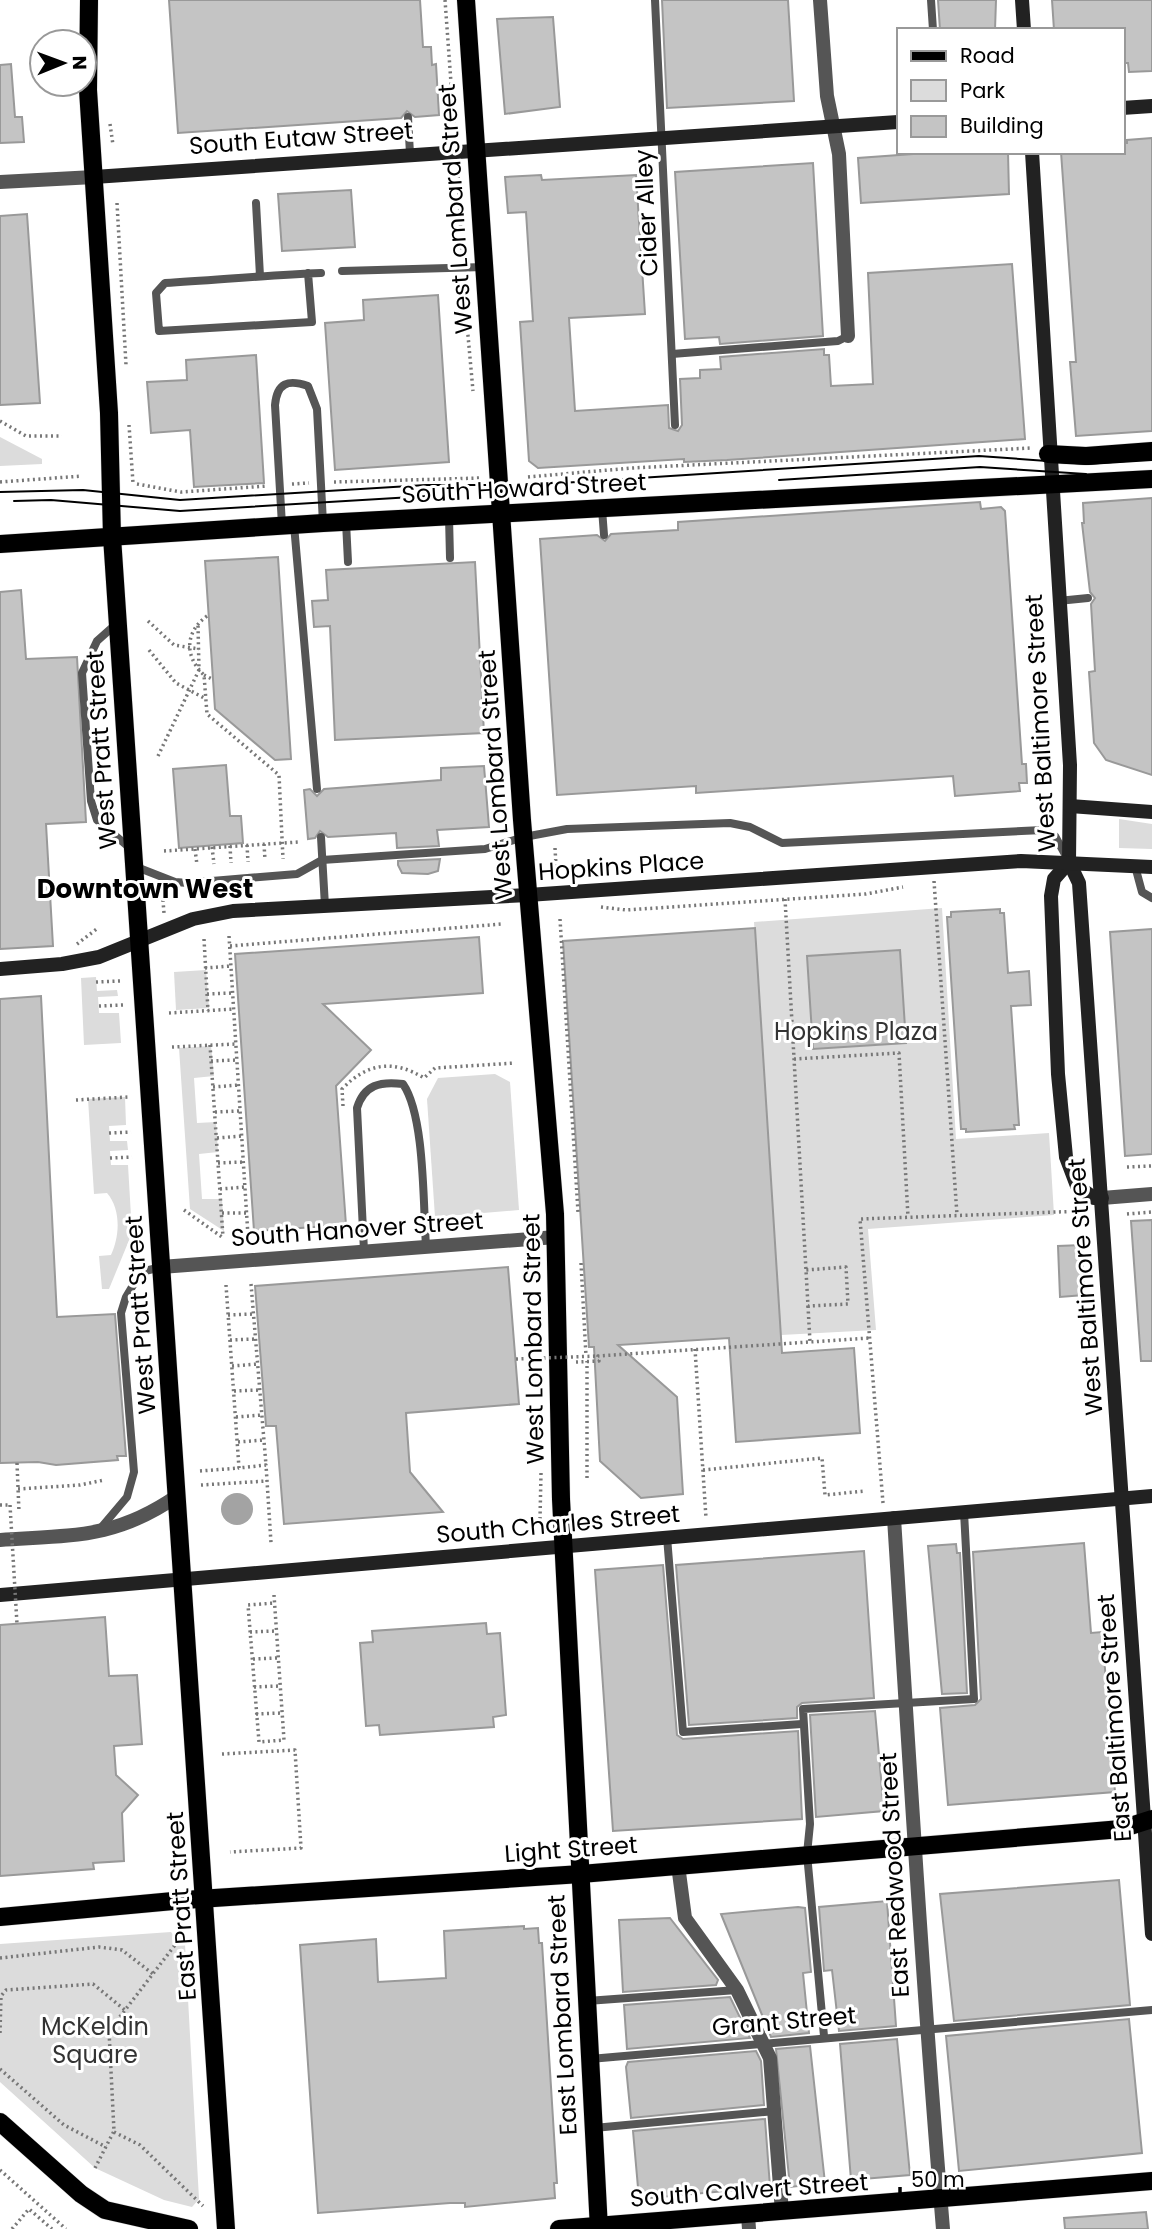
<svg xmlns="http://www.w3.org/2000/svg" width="1152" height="2229" font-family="Poppins,sans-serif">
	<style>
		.green { fill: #dcdcdc }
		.water { fill: #a3a3a3 }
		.building { fill: #c4c4c4; stroke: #999; stroke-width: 2 }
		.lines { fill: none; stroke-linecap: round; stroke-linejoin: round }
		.primary-casing { stroke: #dbdbdb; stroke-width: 19 }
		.path { stroke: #777; stroke-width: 3.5; stroke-dasharray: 2 3.5; stroke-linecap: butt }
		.lane { stroke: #555; stroke-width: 8 }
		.street { stroke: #555; stroke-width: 14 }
		.secondary { stroke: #222; stroke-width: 14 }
		.primary { stroke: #000; stroke-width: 18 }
		.tram { stroke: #000; stroke-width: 2 }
		.path-bridge { stroke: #777; stroke-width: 3.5; stroke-dasharray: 2 3.5; stroke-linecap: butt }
		.labels { text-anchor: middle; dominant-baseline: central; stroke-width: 6; stroke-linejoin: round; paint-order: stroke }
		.street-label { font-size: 24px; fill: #000; stroke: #fff }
		.park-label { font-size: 24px; fill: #333; stroke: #fff }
		.neighbourhood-label { font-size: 26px; font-weight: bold; fill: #000; stroke: #fff }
	</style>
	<rect width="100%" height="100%" fill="#fff"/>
	<!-- green -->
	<g class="green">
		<path d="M0,437L42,459V464L0,466Z"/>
		<path d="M1119,819L1152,824V849L1119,848Z"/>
		<path d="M942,908L956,1139L1049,1133L1054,1215L868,1229L876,1330L781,1335L754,922Z"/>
		<path d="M206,970L209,1008L176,1010L174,972Z"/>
		<path d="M96,977L97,991L117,990L118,996L98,997L99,1013H119L121,1043L84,1045L81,978Z"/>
		<path d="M211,1046L214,1076L194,1078L197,1123L216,1122L218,1152L199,1154L202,1199H222L224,1231L190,1209L179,1048Z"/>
		<path d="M495,1074L510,1082L519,1210L435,1217L427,1099L438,1078Z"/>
		<path d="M125,1097L126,1125L109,1126L110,1141H127L128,1150L110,1151L111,1165H128L132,1233L109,1289H102L99,1256L111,1255C120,1236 121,1209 107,1193L94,1194L88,1099Z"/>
		<path d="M171,1932L179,1943L185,1944L199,2199L192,2207L164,2200L95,2168L0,2082V1944Z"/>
	</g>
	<!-- water -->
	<circle class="water" cx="237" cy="1509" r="16"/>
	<!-- building -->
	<g class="building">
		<path d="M169,0H420L423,47H431L432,65L436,64L439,115L415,117L407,111L401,118L178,133Z"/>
		<path d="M662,0H788L794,101L667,108Z"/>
		<path d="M938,0H996L995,30H940Z"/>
		<path d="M1052,0H1152V71L1129,72L1128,63H1122V30H1054Z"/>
		<path d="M553,17L560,107L505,114L497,19Z"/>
		<path d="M11,64L15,117H22L24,142L0,143V65Z"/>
		<path d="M1152,138V431L1076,436L1070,362H1076L1061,152H1122V143H1127V140Z"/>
		<path d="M941,152H1008L1009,194L861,203L858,158Z"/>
		<path d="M813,163L823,336L720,344L719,337L685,339L675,172Z"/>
		<path d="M541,175L542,180L636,175L645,314L569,318L575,411L668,405L669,428L678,431L682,425L680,379L700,378V370L721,369L720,357L824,349V355H829L831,386L873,384L868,273L1012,264L1025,439L727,460L684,462V459L538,468L529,461L520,322L533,321L526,212L508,213L505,177Z"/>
		<path d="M351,190L355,247L282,251L278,194Z"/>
		<path d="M27,214L40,403L0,405V216Z"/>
		<path d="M438,295L449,462L335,470L325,323L364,320L363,300Z"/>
		<path d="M256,355L264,483L194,487L190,430L151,433L147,382L187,380L186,360Z"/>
		<path d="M1152,498V775L1106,760L1094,743L1089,672L1095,671L1091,604L1095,598L1090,592L1082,523H1084L1083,503Z"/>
		<path d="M980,502L981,509L1001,507L1005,511L1022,764H1026L1027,783H1019L1020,791L955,796L953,776L696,793V786L557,795L540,539L597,535L605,541L611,534L678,530V522Z"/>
		<path d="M278,557L291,759L275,760L215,709L205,561Z"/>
		<path d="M475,562L484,733L335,740L330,626L314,627L312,601L328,600L326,570Z"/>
		<path d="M21,590L26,659L77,657L86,822L46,824L53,946L0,949V592Z"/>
		<path d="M226,765L230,816H241L243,843L179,848L173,769Z"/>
		<path d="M484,766L489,827L437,830L439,846L397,848L396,833L328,837L320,831L315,838L308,839L304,790L310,789L317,796L324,789L441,780V768Z"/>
		<path d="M440,859L438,871L428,874L402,873L398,865V861Z"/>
		<path d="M1000,909V913H1004L1008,973L1029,971L1031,1005L1011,1006L1019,1125H1014L1015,1129L966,1132V1129H961L947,917H951V912Z"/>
		<path d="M755,928L782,1353L854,1348L860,1433L736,1442L729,1338L618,1345L677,1397L683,1494L641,1498L600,1461L594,1347H589L563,941Z"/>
		<path d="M1152,929V1154L1125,1156L1110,932Z"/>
		<path d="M479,937L483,993L323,1004L371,1050L336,1086L346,1225L254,1231L235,954Z"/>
		<path d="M900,950L906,1043L813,1049L807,956Z"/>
		<path d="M41,996L57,1317L115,1314L126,1456H117L118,1460L56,1465L38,1462L0,1463V999Z"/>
		<path d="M1152,1220V1361H1141L1131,1221Z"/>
		<path d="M1082,1245L1084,1295L1060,1297L1058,1246Z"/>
		<path d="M508,1267L519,1404L406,1413L410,1472L443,1512L284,1524L276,1426H266L255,1286Z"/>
		<path d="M1084,1543L1091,1633L1102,1632L1115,1792L948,1805L940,1708L975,1705L981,1699L973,1552Z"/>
		<path d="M956,1544L957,1553H960L967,1693L942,1694L928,1546Z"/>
		<path d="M864,1551L874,1698L802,1703L797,1707V1718L689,1725L676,1565Z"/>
		<path d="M663,1565L677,1735L683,1739L798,1731L802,1819L613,1831L595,1570Z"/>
		<path d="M105,1617L109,1676L137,1675L142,1744L114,1746L116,1775L138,1795L122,1813L124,1861L93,1863L94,1869L0,1876V1625Z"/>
		<path d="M486,1623L487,1634L500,1633L506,1715L493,1717L494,1727L380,1735L379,1725L366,1726L360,1643L373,1642L372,1631Z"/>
		<path d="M875,1711L884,1811L816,1817L810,1715Z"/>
		<path d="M1119,1880L1130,2005L954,2021L940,1894Z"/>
		<path d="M887,1901L896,2026L839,2031L832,1970L824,1971L819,1907Z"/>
		<path d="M798,1907L805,1908L811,1972L803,1973L809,2033L771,2037L721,1914Z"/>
		<path d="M670,1918L718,1980L716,1985L623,1992L619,1920Z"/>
		<path d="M524,1926V1929L538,1928L539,1943H542L557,2183H554L555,2198L465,2207V2203H450L318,2213L300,1945L376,1939L378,1982L446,1978L444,1931Z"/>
		<path d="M730,1997L750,2038L627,2049L624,2005Z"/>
		<path d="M1129,2019L1142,2153L959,2171L946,2036Z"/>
		<path d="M897,2039L910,2175L851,2180L840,2044Z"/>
		<path d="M810,2046L825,2183L790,2187L776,2049Z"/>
		<path d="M756,2051L761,2061L764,2105L631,2118L626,2067L628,2062Z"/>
		<path d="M765,2119L770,2187L639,2199L633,2131Z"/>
		<path d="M1146,2212L1148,2229H1065L1064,2218Z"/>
	</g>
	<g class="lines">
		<defs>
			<g id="primary">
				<path d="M89,0L88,90L109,413L112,537L226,2229"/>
				<path d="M466,0L522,820L555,1214L561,1499L599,2229"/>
				<path d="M1048,454L1086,456L1152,451"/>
				<path d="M0,544L323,523L1152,479"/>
				<path d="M0,1917L184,1900L581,1874L1074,1833L1121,1829L1152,1819"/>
				<path d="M0,2122L81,2194L105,2210L189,2229"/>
				<path d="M559,2229L1152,2181"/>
			</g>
		</defs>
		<!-- primary casing -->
		<use href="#primary" class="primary-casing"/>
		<!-- path -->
		<g class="path">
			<path d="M445,0L454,124"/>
			<path d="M110,124L113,145"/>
			<path d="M458,176L462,255"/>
			<path d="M117,203L126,365"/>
			<path d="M463,280L473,391"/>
			<path d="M0,421L26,436H62"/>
			<path d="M129,425L133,483"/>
			<path d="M528,477L632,468L1031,448"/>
			<path d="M0,482L82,476"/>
			<path d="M334,482L481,478"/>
			<path d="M137,484L181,492L267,486"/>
			<path d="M292,484L309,483"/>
			<path d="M207,616C185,632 184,656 204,675L207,714L279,775L283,859"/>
			<path d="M148,621L174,645L199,649"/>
			<path d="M149,650L176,683L206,699"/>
			<path d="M204,675L212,679"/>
			<path d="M158,756L199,670L198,625"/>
			<path d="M264,844L265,860"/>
			<path d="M247,845L248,862"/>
			<path d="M230,846L231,863"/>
			<path d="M212,847L214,864"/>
			<path d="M555,848L556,866"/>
			<path d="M195,849L197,865"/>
			<path d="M164,851L298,842"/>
			<path d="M497,859L499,882"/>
			<path d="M934,881L957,1215"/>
			<path d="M162,889L164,913"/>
			<path d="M785,899L808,1306L848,1304L846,1267L806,1270"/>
			<path d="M601,907L626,910L866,894L903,887"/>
			<path d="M560,919L578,1212"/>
			<path d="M229,936L248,1236"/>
			<path d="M204,939L208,1011"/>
			<path d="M77,944L98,928"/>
			<path d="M230,946L502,924"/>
			<path d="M205,968L231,966"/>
			<path d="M96,982L121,981"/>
			<path d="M207,994L233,993"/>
			<path d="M99,1006L123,1005"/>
			<path d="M169,1013L234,1009"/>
			<path d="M210,1045L223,1237"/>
			<path d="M172,1047L236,1044"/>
			<path d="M794,1059L899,1053L908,1217"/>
			<path d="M211,1061L237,1060"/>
			<path d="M213,1087L239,1085"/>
			<path d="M76,1100L128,1097"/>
			<path d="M343,1106L342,1089C367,1063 393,1059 424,1078L435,1068L515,1063"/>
			<path d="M215,1112L240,1111"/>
			<path d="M109,1133L131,1132"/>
			<path d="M217,1138L242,1136"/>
			<path d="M110,1158L132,1157"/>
			<path d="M218,1163L244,1162"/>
			<path d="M1127,1167L1152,1166"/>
			<path d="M220,1189L245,1187"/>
			<path d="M184,1210L222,1237"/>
			<path d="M222,1213H247"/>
			<path d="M1127,1214L1152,1212"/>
			<path d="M581,1263L586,1356"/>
			<path d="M251,1284L266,1465"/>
			<path d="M226,1285L239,1468L266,1465L271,1543"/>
			<path d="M808,1306L810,1342"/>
			<path d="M228,1315L254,1314"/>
			<path d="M230,1340L256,1339"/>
			<path d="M695,1349L706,1518"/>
			<path d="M576,1362L599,1361L598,1356L870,1338"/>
			<path d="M232,1366L258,1364"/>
			<path d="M234,1391L260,1390"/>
			<path d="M236,1417L262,1415"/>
			<path d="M238,1442L264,1440"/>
			<path d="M17,1463L19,1512"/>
			<path d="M703,1470L822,1458L825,1495L865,1491"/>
			<path d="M200,1471L239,1468"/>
			<path d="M587,1478V1361"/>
			<path d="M201,1485L267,1481"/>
			<path d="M18,1489L80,1485L104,1480"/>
			<path d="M883,1503L860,1219L1085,1211"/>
			<path d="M0,1505H10"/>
			<path d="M540,1519L541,1473"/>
			<path d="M274,1595L284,1740L259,1742L248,1605L275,1603"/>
			<path d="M250,1632L276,1631"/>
			<path d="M253,1659L278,1658"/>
			<path d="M254,1687L280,1686"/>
			<path d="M256,1714L282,1713"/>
			<path d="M222,1754L295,1750L301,1848L230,1852"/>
			<path d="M0,1958L99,1947L122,1950L153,1974"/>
			<path d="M0,2033L1,1996L6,1990L93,1984L125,2010"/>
			<path d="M0,2069L64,2125L106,2147"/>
			<path d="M114,2132L140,2145L203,2206"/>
			<path d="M95,2168L114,2131L109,2031L185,1932"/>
			<path d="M0,2170L66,2229"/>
			<path d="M12,2229L29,2209L52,2229"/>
		</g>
		<!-- lane -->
		<g class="lane">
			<path d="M655,0L675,425"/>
			<path d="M931,0L933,30"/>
			<path d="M408,117L410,154"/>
			<path d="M256,203L260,276"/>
			<path d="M342,271L484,267"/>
			<path d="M308,273L312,322L159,331L156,293L165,283C217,280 269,275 321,273"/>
			<path d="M672,354L838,341L848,336"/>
			<path d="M602,509L604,535"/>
			<path d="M449,517L450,558"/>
			<path d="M346,522L348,562"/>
			<path d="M282,525L275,405C277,383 288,379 308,386L317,409L323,523"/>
			<path d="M294,525L317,789"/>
			<path d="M1058,601L1088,598"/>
			<path d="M115,625L97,641L82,673L91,801L97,820L131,849"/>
			<path d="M321,837L325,906"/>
			<path d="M134,866L175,882L188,883L297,874L322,860L485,849L524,837L567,829L730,823L750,827L782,843L1043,830L1055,836L1067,858"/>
			<path d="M1135,866L1142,892L1152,898"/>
			<path d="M364,1251L357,1108C364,1085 380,1081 403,1084C425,1116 423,1204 426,1246"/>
			<path d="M100,1529L127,1497L134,1472L121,1313L126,1297L141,1272L161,1267"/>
			<path d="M667,1537L683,1732L802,1724"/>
			<path d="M587,2001L737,1990"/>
			<path d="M824,2036L807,1854L810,1824L803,1709L974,1699L964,1512"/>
			<path d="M590,2059L1152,2010"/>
			<path d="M594,2128L775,2111"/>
		</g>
		<!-- street -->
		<g class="street">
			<path d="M820,0L827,96L839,154L848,336"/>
			<path d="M0,182L94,177"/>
			<path d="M1102,1198L1152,1194"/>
			<path d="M161,1267L556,1237"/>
			<path d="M894,1518C909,1755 923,1992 943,2229"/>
			<path d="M0,1540C72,1535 115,1539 177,1496"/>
			<path d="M678,1865L685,1918L737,1990L770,2058L782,2212"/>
			<path d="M748,2215L749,2229"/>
		</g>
		<!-- secondary -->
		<g class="secondary">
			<path d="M1022,0L1024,30"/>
			<path d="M1122,108L1152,106"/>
			<path d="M1032,152L1070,765L1069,862L1079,883L1152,1934"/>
			<path d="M94,177L898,122"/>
			<path d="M1070,806L1152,812"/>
			<path d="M1069,862L1054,879L1051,896L1058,1074L1066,1157L1077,1186L1094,1198H1102"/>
			<path d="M0,969L62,964L99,957L193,919L233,911L528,895L1021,861L1152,867"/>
			<path d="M0,1595L1152,1496"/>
		</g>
		<!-- primary -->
		<use href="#primary" class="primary"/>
		<!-- tram -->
		<g class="tram">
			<path d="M779,480L980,467L1086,474"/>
			<path d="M0,492L83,490L180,500L426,485H530L979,456L1088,464L1152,460"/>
			<path d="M14,501L51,500L180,511L429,496"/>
		</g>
		<!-- path-bridge -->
		<g class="path-bridge">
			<path d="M516,1359L598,1356"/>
			<path d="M10,1505L17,1624"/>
		</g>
	</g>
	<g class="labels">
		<!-- street labels -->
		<g class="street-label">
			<text transform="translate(301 138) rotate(-4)">South Eutaw Street</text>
			<text transform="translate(455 209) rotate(-94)">West Lombard Street</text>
			<text transform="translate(646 213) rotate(-93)">Cider Alley</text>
			<text transform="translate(524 488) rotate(-3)">South Howard Street</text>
			<text transform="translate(1040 723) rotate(-93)">West Baltimore Street</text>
			<text transform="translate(101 750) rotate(-94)">West Pratt Street</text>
			<text transform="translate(495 775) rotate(-94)">West Lombard Street</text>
			<text transform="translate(621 866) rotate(-4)">Hopkins Place</text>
			<text transform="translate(357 1229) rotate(-4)">South Hanover Street</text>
			<text transform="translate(1085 1287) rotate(-94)">West Baltimore Street</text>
			<text transform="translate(140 1315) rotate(-94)">West Pratt Street</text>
			<text transform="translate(533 1339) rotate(-91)">West Lombard Street</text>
			<text transform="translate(558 1524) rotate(-5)">South Charles Street</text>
			<text transform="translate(1114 1718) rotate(-94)">East Baltimore Street</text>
			<text transform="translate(571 1849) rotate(-4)">Light Street</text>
			<text transform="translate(894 1875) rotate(-93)">East Redwood Street</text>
			<text transform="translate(181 1906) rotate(-94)">East Pratt Street</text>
			<text transform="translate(562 2015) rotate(-93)">East Lombard Street</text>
			<text transform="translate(784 2021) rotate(-5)">Grant Street</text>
			<text transform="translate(749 2190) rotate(-4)">South Calvert Street</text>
		</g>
		<!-- park labels -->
		<g class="park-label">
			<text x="856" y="1031">Hopkins Plaza</text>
			<text x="95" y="2026">McKeldin<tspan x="95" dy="28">Square</tspan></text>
		</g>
		<!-- neighbourhood labels -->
		<g class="neighbourhood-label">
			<text x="145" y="889">Downtown West</text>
		</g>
	</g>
	<!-- legend -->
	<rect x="897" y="28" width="228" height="126" fill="#ffffff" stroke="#999999" stroke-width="2"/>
	<rect x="911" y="51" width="35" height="10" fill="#000000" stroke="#999999" stroke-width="2"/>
	<text x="960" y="63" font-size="21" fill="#000000">Road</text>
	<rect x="911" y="80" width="35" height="21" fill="#dcdcdc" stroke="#999999" stroke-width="2"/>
	<text x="960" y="98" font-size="21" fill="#000000">Park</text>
	<rect x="911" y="116" width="35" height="21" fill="#c4c4c4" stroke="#999999" stroke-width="2"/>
	<text x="960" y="133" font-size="21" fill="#000000">Building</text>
	<!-- north arrow -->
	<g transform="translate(63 63) rotate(89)"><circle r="33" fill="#ffffff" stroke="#999999" stroke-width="2"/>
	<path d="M0-5L12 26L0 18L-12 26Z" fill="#000000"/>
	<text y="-10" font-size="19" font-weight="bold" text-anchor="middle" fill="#000000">N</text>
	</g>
	<!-- scale -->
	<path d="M900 2187v10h140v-10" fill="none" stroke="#000000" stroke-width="3.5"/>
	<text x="911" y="2187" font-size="21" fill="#000000" stroke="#ffffff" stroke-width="5" paint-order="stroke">50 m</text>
</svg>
